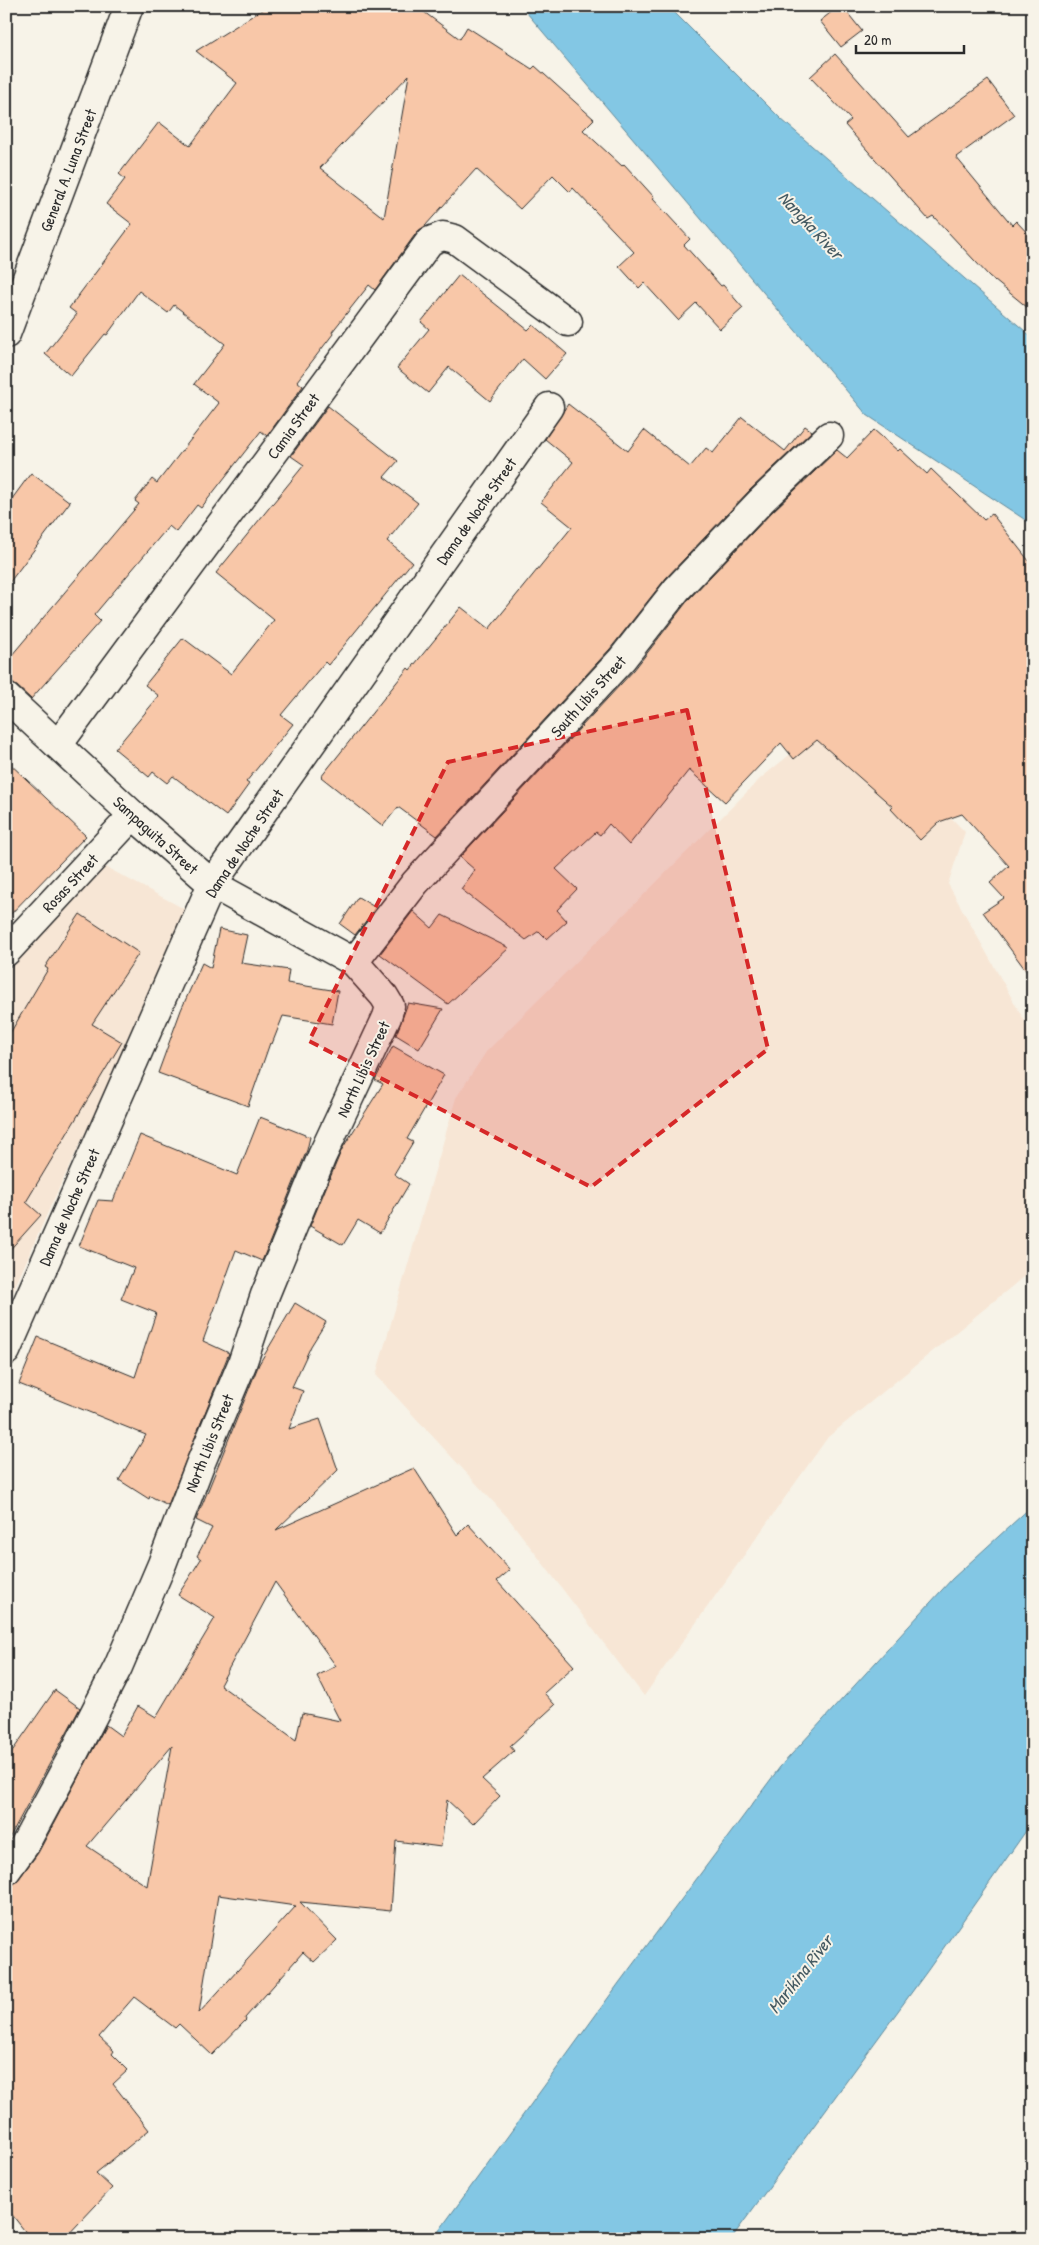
<svg xmlns="http://www.w3.org/2000/svg" width="1039" height="2245" font-family="'Patrick Hand',sans-serif">
	<style>
		.built { fill: #f7e6d5 }
		.water { fill: #83c7e4; stroke: #60899a }
		.building { fill: #f8c7a8; stroke: #2b2b2b; fill-rule: evenodd }
		.lines { fill: none; stroke-linecap: round; stroke-linejoin: round }
		.minor-casing { stroke: #2b2b2b; stroke-width: 31 }
		.major-casing { stroke: #2b2b2b; stroke-width: 31 }
		.minor { stroke: #f7f3e8; stroke-width: 28 }
		.major { stroke: #f7f3e8; stroke-width: 28 }
		.marked { fill: #d62828; fill-opacity: 0.2; stroke: #d62828; stroke-width: 4; stroke-dasharray: 10 6; stroke-linejoin: round }
		.labels { text-anchor: middle; dominant-baseline: central; stroke-width: 4; stroke-linejoin: round; paint-order: stroke }
		.street-label { font-size: 16px; fill: #2b2b2b; stroke: #f7f3e8 }
		.water-label { font-size: 18px; font-style: italic; fill: #455a62; stroke: #f7f3e8 }
	</style>
	<rect width="100%" height="100%" fill="#f7f3e8"/>
	<filter id="ink" filterUnits="userSpaceOnUse"><feTurbulence type="fractalNoise" baseFrequency=".02" numOctaves="2"/><feDisplacementMap in="SourceGraphic" scale="10" xChannelSelector="R" yChannelSelector="G"/><feConvolveMatrix kernelMatrix="1 2 1 2 8 2 1 2 1" color-interpolation-filters="sRGB"/></filter>
	<g filter="url(#ink)">
		<!-- built -->
		<g class="built">
			<path d="M846,709L965,832L948,884L1033,1036V1269L828,1437L644,1696L509,1519L376,1375L456,1098L486,1052L761,778Z"/>
			<path d="M102,865L190,912L52,1203L6,1307V972Z"/>
		</g>
		<!-- water -->
		<g class="water">
			<path d="M521,6H668L781,119L1033,338V525L867,415Z"/>
			<path d="M1033,1505V1821L928,1970L731,2239H433L619,1983L780,1767L952,1579Z"/>
		</g>
		<!-- building -->
		<g class="building">
			<path d="M268,6H416L460,39L467,27L532,69L535,66L594,119L583,130L622,166L624,164L654,197L653,199L690,239L684,245L721,286L723,285L743,308L720,329L696,303L678,320L644,283L639,288L619,266L634,252L573,188L570,192L553,175L520,209L476,169L425,226L417,232L375,290L369,285L332,332L333,334L297,381L303,386L267,436L261,431L201,508L197,505L176,532L169,526L94,615L100,621L31,699L17,686L6,682V662L139,504L135,501L152,479L157,483L219,403L194,384L225,344L174,305L168,313L139,291L107,335L105,334L71,376L45,354L77,314L69,308L132,224L106,204L125,179L119,174L159,122L190,146L237,83L196,51ZM409,75L384,218L320,168Z"/>
			<path d="M839,6H842L862,31L841,47L820,21Z"/>
			<path d="M835,54L909,137L988,80L1014,115L956,157L1012,225L1016,221L1033,239V312L989,276L933,216L928,219L845,125L851,120L810,77Z"/>
			<path d="M459,275L528,330L533,325L567,354L545,379L523,359L490,401L449,367L428,393L397,368L429,329L421,322Z"/>
			<path d="M568,404L628,451L644,430L690,467L706,448L713,453L742,417L785,451L805,426L812,431L750,490L666,578L610,649L437,836L398,807L383,826L321,777L408,668L410,670L461,607L489,629L572,527L541,502L573,462L545,439Z"/>
			<path d="M328,406L398,461L384,477L418,503L387,541L412,562L328,665L325,662L281,715L293,724L246,782L249,784L226,816L173,776L167,783L153,772L149,777L115,749L159,696L145,685L183,638L231,674L274,620L216,573L304,465L291,456Z"/>
			<path d="M874,430L898,451L900,449L927,474L931,469L984,520L992,514L1033,566V980L983,912L1004,898L990,883L1009,866L962,814L939,822L920,840L891,809L893,807L817,740L794,759L781,743L725,802L689,770L629,845L609,824L600,835L596,832L556,869L577,889L557,910L567,921L547,939L539,931L526,940L461,889L475,870L460,857L634,670L689,599L772,512L837,450L847,458Z"/>
			<path d="M31,473L70,502L6,587V507Z"/>
			<path d="M6,760L86,836L6,919Z"/>
			<path d="M358,897L376,908L355,935L340,924Z"/>
			<path d="M413,911L432,928L442,915L509,948L448,1004L380,954Z"/>
			<path d="M80,914L139,953L92,1024L122,1042L26,1202L41,1215L6,1254V1040L48,969L45,967Z"/>
			<path d="M219,929L247,935L241,963L289,970L287,983L338,991L332,1024L283,1016L272,1044L270,1043L248,1106L158,1073L181,1010L202,963L211,968Z"/>
			<path d="M408,1003L443,1009L419,1049L396,1035Z"/>
			<path d="M393,1046L444,1075L407,1139L413,1142L394,1174L409,1184L380,1233L358,1220L343,1245L310,1226L342,1149L383,1084L375,1080Z"/>
			<path d="M260,1117L310,1137L307,1150L262,1261L236,1250L203,1341L229,1353L168,1505L150,1496L149,1499L119,1480L146,1435L19,1384L38,1337L135,1377L156,1313L121,1299L134,1268L79,1246L98,1200L113,1201L140,1135L237,1175Z"/>
			<path d="M295,1303L326,1322L311,1346L292,1387L303,1391L289,1429L320,1419L338,1470L276,1530L414,1468L457,1535L468,1524L510,1570L497,1581L574,1666L544,1693L555,1705L510,1746L514,1751L482,1779L500,1796L473,1824L447,1800L441,1847L396,1841L391,1911L300,1902L337,1940L314,1962L303,1952L245,2018L246,2020L212,2055L179,2024L175,2028L134,1997L99,2037L114,2051L112,2054L128,2070L113,2084L149,2130L96,2173L112,2188L64,2239H31L6,2207V1886L13,1885L18,1880L38,1853L106,1725L121,1736L138,1706L156,1717L215,1618L178,1595L201,1559L197,1556L212,1528L196,1520L259,1364ZM275,1582L336,1666L317,1676L340,1721L302,1713L296,1740L220,1685ZM172,1746L147,1886L87,1846ZM218,1895L296,1906L199,2013Z"/>
			<path d="M55,1690L80,1708L6,1844V1760Z"/>
		</g>
		<g class="lines">
			<defs>
				<g id="minor">
					<path d="M6,697L133,815L212,884L354,962L384,996L390,1006L387,1017L322,1156L265,1295L242,1364L199,1467L162,1564L118,1667L73,1755L24,1846L6,1871"/>
					<path d="M58,745L430,241L443,236L455,239L568,322"/>
					<path d="M6,952L133,815"/>
					<path d="M354,962L415,883L622,659L677,589L761,501L829,436"/>
					<path d="M6,1351L212,884L549,407"/>
				</g>
				<path id="major" d="M6,334L129,6"/>
			</defs>
			<!-- minor casing -->
			<use href="#minor" class="minor-casing"/>
			<!-- major casing -->
			<use href="#major" class="major-casing"/>
			<!-- minor -->
			<use href="#minor" class="minor"/>
			<!-- major -->
			<use href="#major" class="major"/>
		</g>
	</g>
	<!-- marked area -->
	<path class="marked" d="M687,710L768,1049L591,1187L309,1041L448,762Z"/>
	<g class="labels">
		<!-- street labels -->
		<g class="street-label">
			<text transform="translate(68 170) rotate(-69)">General A. Luna Street</text>
			<text transform="translate(293 426) rotate(-54)">Camia Street</text>
			<text transform="translate(476 511) rotate(-55)">Dama de Noche Street</text>
			<text transform="translate(588 696) rotate(-48)">South Libis Street</text>
			<text transform="translate(156 835) rotate(42)">Sampaguita Street</text>
			<text transform="translate(244 843) rotate(-56)">Dama de Noche Street</text>
			<text transform="translate(70 883) rotate(-47)">Rosas Street</text>
			<text transform="translate(363 1069) rotate(-65)">North Libis Street</text>
			<text transform="translate(69 1207) rotate(-66)">Dama de Noche Street</text>
			<text transform="translate(209 1443) rotate(-68)">North Libis Street</text>
		</g>
		<!-- water labels -->
		<g class="water-label">
			<text transform="translate(811 225) rotate(47)">Nangka River</text>
			<text transform="translate(800 1974) rotate(-52)">Marikina River</text>
		</g>
	</g>
	<!-- margin -->
	<rect width="1039" height="2245" fill="none" stroke="#f7f3e8" stroke-width="25"/>
	<rect x="12" y="12" width="1014" height="2220" fill="none" stroke="#2b2b2b" stroke-width="2" filter="url(#ink)"/>
	<!-- scale -->
	<path d="M856 45v8h108v-8" fill="none" stroke="#2b2b2b" stroke-width="2.5"/>
	<text x="864" y="45" font-size="15" fill="#2b2b2b" stroke="#f7f3e8" stroke-width="4" paint-order="stroke">20 m</text>
</svg>
